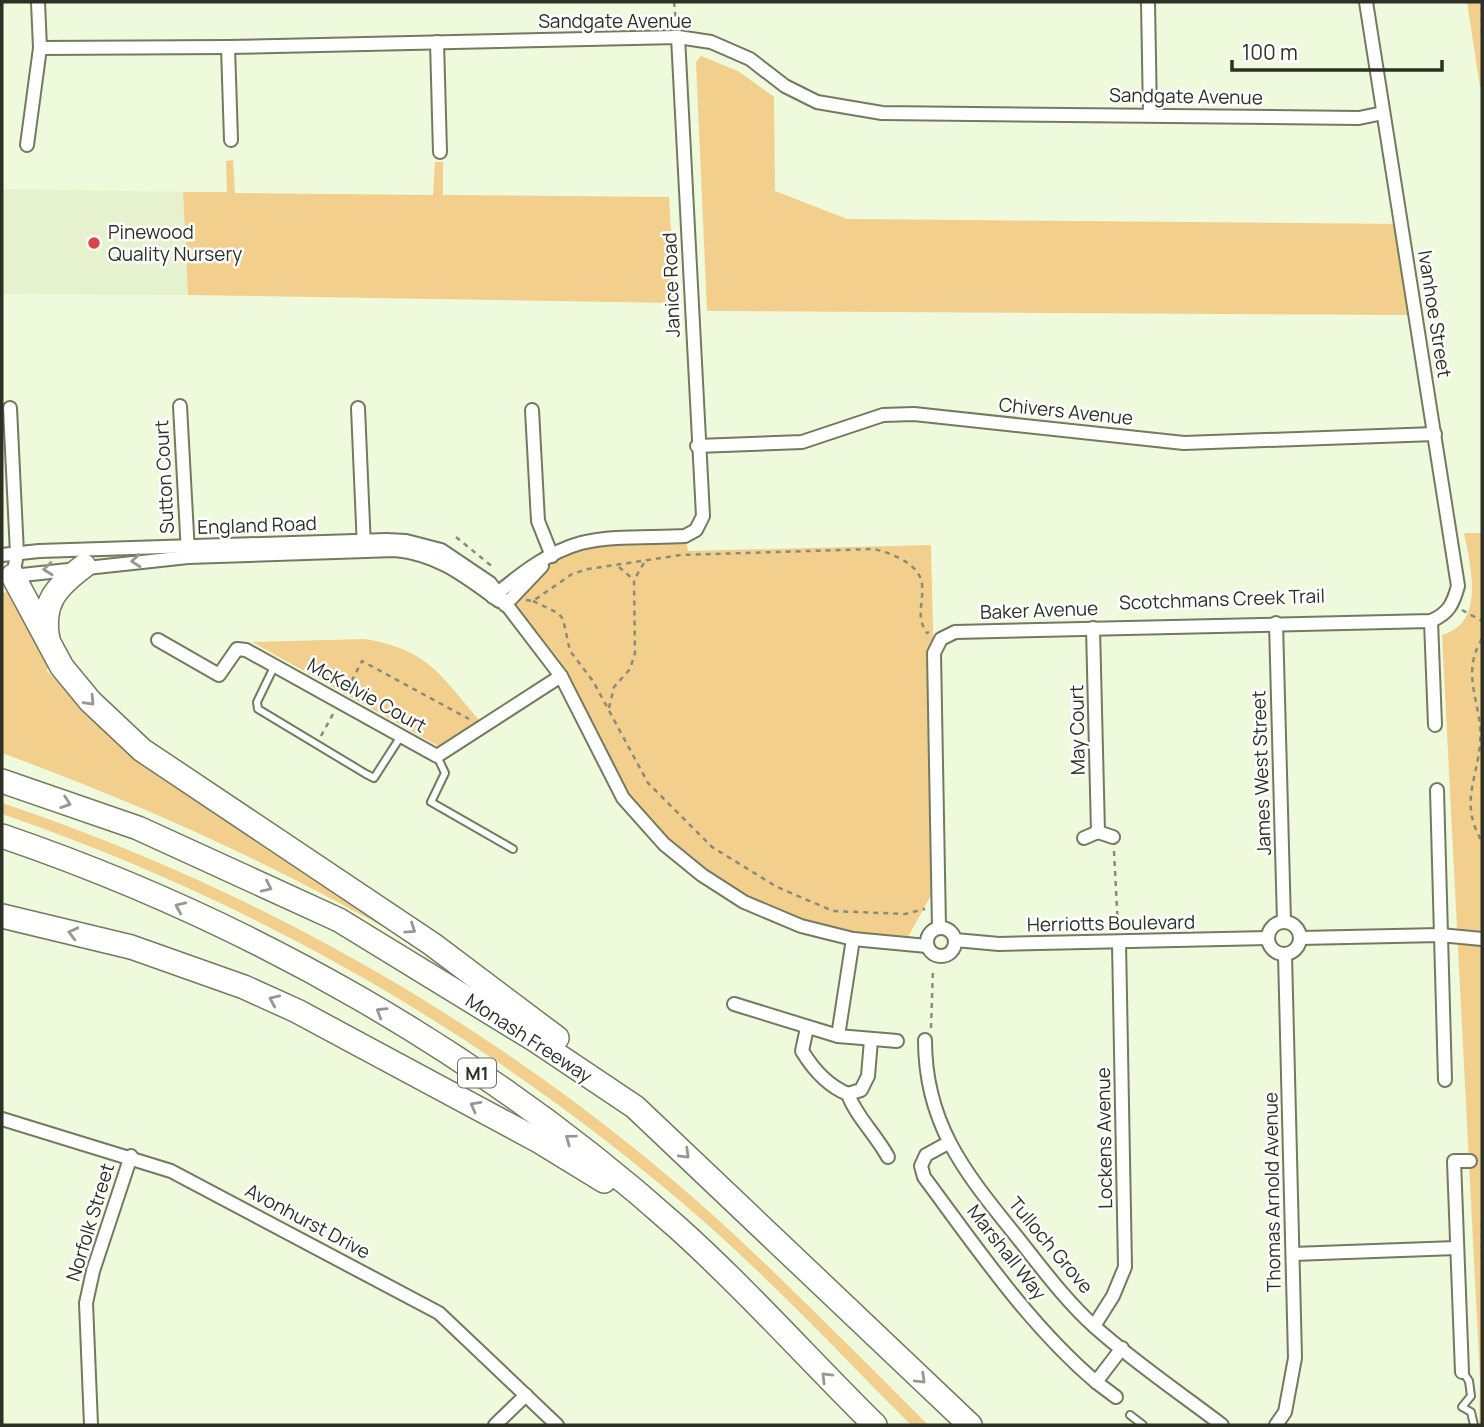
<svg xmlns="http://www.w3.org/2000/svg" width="1484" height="1427" font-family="Manrope,sans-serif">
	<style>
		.built { fill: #e6f2cd }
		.green { fill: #f2cf8c }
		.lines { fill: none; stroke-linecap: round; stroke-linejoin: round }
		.lane-casing { stroke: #727a60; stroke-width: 10 }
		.street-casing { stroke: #727a60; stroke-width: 16 }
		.highway-casing { stroke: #727a60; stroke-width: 26 }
		.path { stroke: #868d7a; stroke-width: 2.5; stroke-dasharray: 5 5; stroke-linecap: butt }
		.lane { stroke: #fff; stroke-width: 6 }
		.street { stroke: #fff; stroke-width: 12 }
		.highway { stroke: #fff; stroke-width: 23 }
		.oneway { stroke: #969892 }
		.poi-dot { fill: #d64748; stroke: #fff; stroke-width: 2.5 }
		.labels { text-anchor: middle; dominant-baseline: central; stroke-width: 5; stroke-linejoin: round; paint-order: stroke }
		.shield { fill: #fff; stroke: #6b6e66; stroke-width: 2 }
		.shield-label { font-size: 18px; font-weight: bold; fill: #2c3025 }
		.street-label { font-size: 19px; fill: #2c3025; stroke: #fff }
		.poi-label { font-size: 19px; fill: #2c3025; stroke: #fff; text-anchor: start }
	</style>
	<rect width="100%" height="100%" fill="#eff9dc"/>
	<!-- built -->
	<path class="built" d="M2,189L183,192L188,295L2,294Z"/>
	<!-- green -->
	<g class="green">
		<path d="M1467,2H1482V87H1480Z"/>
		<path d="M701,56L738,71L774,97L775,191L847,219L1400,224L1414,315L707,311L696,62Z"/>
		<path d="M233,160L235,193L433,195L435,162H443V195L669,197L675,303L188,295L183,192H227L226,161Z"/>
		<path d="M1464,533H1482V1425H1479L1480,1378L1442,635C1484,624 1472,571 1464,533Z"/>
		<path d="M685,536L688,551L931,545L939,881L904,944L801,926L702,875L623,798L561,676L505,605L552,556L569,547Z"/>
		<path d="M7,592L50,667L46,670L118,745L145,766L403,938C274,864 141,804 2,753V593Z"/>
		<path d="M365,639C429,650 440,675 480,721L438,746L252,642Z"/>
		<path d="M2,803C254,887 496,1025 696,1200C777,1272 852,1349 928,1425H911C835,1349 762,1270 679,1200C480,1031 250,899 2,814Z"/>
	</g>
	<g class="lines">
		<defs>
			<g id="lane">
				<path d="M274,667L257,702L258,709L366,774L374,778L401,736"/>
				<path d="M437,756L445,773L431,802L513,849"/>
				<path d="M1463,1372L1469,1381L1471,1396L1462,1407L1471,1412L1474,1425"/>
				<path d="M1130,1415L1143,1425"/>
			</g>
			<g id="street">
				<path d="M1148,2L1150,115"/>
				<path d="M437,42L440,152"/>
				<path d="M228,47L231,140"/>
				<path d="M40,48L228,47L678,37L711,42L750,59L785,86L817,102L882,113L1359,118L1383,113"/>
				<path d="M27,145L40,48L38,2"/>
				<path d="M180,406L188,553"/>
				<path d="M10,408L17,554L13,576L188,557L395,550C438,554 466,577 499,601"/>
				<path d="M358,408L364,548"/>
				<path d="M532,410L538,521L552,556"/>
				<path d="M697,446L802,442L883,415L914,414L1184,443L1435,434"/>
				<path d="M2,555L39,551L386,540L406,541L441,550L490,583L561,676L623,798L664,844L702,875L744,902L801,926L853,939L927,946"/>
				<path d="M493,597C519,575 548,552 581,543C614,535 652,538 685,536L696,530L703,516L678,37"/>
				<path d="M505,605L542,566"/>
				<path d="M1431,621L1435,725"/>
				<path d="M1276,623L1284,922"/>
				<path d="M1093,628L1098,832L1113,837"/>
				<path d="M158,640L219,675L237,649L246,650L437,756L561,676"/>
				<path d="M1437,790L1445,1080"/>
				<path d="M1084,838L1098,832"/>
				<circle cx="1284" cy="938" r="16"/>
				<circle cx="941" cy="942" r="14"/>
				<path d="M939,928L934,653L941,639L955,632L1431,621C1449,613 1453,604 1458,586L1366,2"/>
				<path d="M1300,938L1440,935L1482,939"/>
				<path d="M955,940L999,944L1268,938"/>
				<path d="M734,1004L838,1036L897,1041"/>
				<path d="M807,1028L802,1051C813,1069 828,1086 848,1094C855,1115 877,1136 888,1157"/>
				<path d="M838,1036L853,939"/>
				<path d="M925,1040C925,1128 969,1177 1021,1242C1044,1271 1067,1302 1095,1327C1134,1362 1180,1393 1222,1425"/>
				<path d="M848,1094L861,1090L868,1076L871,1040"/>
				<path d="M2,1119L171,1171L439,1313L557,1425"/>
				<path d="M948,1143L926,1155L921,1166L924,1177C977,1248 1028,1324 1096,1382L1122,1348"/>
				<path d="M1293,1254L1456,1248"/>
				<path d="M1094,1326L1113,1296L1125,1267L1119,942"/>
				<path d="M1462,1372L1454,1161H1470"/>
				<path d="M1096,1382L1116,1397"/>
				<path d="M91,1425L86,1303L93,1271L131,1156"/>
				<path d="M495,1425L526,1395"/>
				<path d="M1276,1425L1285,1412L1295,1358L1285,954"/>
			</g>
			<g id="highway">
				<path d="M13,576L62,667L90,701L142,750L432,944L557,1038"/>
				<path d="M48,640C41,603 56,587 84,566"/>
				<path d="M2,781L138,828L339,920L535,1040L635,1107L970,1425"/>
				<path d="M2,836C248,920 484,1054 678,1228C747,1290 809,1360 875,1425"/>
				<path d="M2,916L131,947L244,987L297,1011L537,1140L604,1181"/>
			</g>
		</defs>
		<!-- lane casing -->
		<use href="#lane" class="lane-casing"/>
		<!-- street casing -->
		<use href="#street" class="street-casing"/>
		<!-- highway casing -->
		<use href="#highway" class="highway-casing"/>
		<!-- path -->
		<g class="path">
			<path d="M674,2L676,23"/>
			<path d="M1482,8V36"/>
			<path d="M456,537L494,568"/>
			<path d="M619,567L634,580"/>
			<path d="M526,600L533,601L572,574L588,569L680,555L874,549C891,553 920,564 922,584C924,603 915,616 927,633L929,632"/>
			<path d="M533,601L558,613L563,619L570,651L593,681L648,783L712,847L777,887L833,911L905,914L925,909"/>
			<path d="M1462,610L1482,621"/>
			<path d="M1482,639C1459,676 1484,706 1480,744C1476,784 1460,803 1482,842"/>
			<path d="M347,690L362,661L469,719"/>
			<path d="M609,708L614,687L630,669L635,653L634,580L645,561"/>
			<path d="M321,736L333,714"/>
			<path d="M1114,851L1118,928"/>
			<path d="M931,1028L933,968"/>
			<path d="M1482,1223V1257"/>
		</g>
		<!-- lane -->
		<use href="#lane" class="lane"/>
		<!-- street -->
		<use href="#street" class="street"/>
		<!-- highway -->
		<use href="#highway" class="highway"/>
	</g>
	<!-- one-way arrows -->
	<defs><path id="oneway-chevron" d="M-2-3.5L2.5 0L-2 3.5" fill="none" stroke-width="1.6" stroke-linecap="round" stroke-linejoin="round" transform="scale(1.75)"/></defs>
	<g class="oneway">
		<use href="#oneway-chevron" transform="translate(136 561) rotate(175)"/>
		<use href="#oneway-chevron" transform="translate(48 569) rotate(174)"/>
		<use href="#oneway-chevron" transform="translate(90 701) rotate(47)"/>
		<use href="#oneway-chevron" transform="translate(66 803) rotate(19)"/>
		<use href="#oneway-chevron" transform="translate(267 887) rotate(25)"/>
		<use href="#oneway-chevron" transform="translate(180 907) rotate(-156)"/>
		<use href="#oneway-chevron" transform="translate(411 929) rotate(34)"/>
		<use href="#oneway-chevron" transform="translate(73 933) rotate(-166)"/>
		<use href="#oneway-chevron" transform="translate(274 1000) rotate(-156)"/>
		<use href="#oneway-chevron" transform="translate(381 1012) rotate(-149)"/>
		<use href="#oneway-chevron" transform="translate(475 1106) rotate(-151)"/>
		<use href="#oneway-chevron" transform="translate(570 1139) rotate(-144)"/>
		<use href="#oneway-chevron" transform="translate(685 1154) rotate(44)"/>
		<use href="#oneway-chevron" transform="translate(826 1377) rotate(-135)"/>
		<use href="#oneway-chevron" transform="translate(921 1379) rotate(44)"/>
	</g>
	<!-- markers -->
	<circle class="poi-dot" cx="94" cy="243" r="7"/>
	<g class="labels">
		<!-- shield labels -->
		<rect class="shield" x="458" y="1058.5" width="38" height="29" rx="5"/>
		<g class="shield-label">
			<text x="477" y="1073">M1</text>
		</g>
		<!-- street labels -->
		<g class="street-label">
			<text x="615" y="21">Sandgate Avenue</text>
			<text transform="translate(1186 96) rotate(1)">Sandgate Avenue</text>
			<text transform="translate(671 285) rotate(-92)">Janice Road</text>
			<text transform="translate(1435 314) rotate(81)">Ivanhoe Street</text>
			<text transform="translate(1066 411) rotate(6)">Chivers Avenue</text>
			<text transform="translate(164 477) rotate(-93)">Sutton Court</text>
			<text transform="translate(257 525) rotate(-2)">England Road</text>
			<text transform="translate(1222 599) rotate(-2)">Scotchmans Creek Trail</text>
			<text transform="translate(1039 610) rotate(-2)">Baker Avenue</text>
			<text transform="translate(367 695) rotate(29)">McKelvie Court</text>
			<text transform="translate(1077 730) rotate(-91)">May Court</text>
			<text transform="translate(1261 773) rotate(-92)">James West Street</text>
			<text transform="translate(1111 923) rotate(-1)">Herriotts Boulevard</text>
			<text transform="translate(529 1038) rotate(33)">Monash Freeway</text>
			<text transform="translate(1104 1138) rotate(-91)">Lockens Avenue</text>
			<text transform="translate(1272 1192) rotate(-91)">Thomas Arnold Avenue</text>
			<text transform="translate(308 1221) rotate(28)">Avonhurst Drive</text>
			<text transform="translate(90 1222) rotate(-73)">Norfolk Street</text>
			<text transform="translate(1051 1245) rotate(50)">Tulloch Grove</text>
			<text transform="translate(1007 1252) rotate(52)">Marshall Way</text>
		</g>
		<!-- poi labels -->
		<g class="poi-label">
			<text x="108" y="232">Pinewood<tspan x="108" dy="22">Quality Nursery</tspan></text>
		</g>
	</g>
	<!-- border -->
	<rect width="1484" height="1427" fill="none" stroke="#2c3025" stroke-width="7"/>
	<!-- scale -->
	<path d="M1232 60v10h210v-10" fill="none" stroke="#2c3025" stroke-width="3.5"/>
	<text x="1242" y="60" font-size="21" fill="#2c3025" stroke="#ffffff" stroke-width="5" paint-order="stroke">100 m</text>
</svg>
